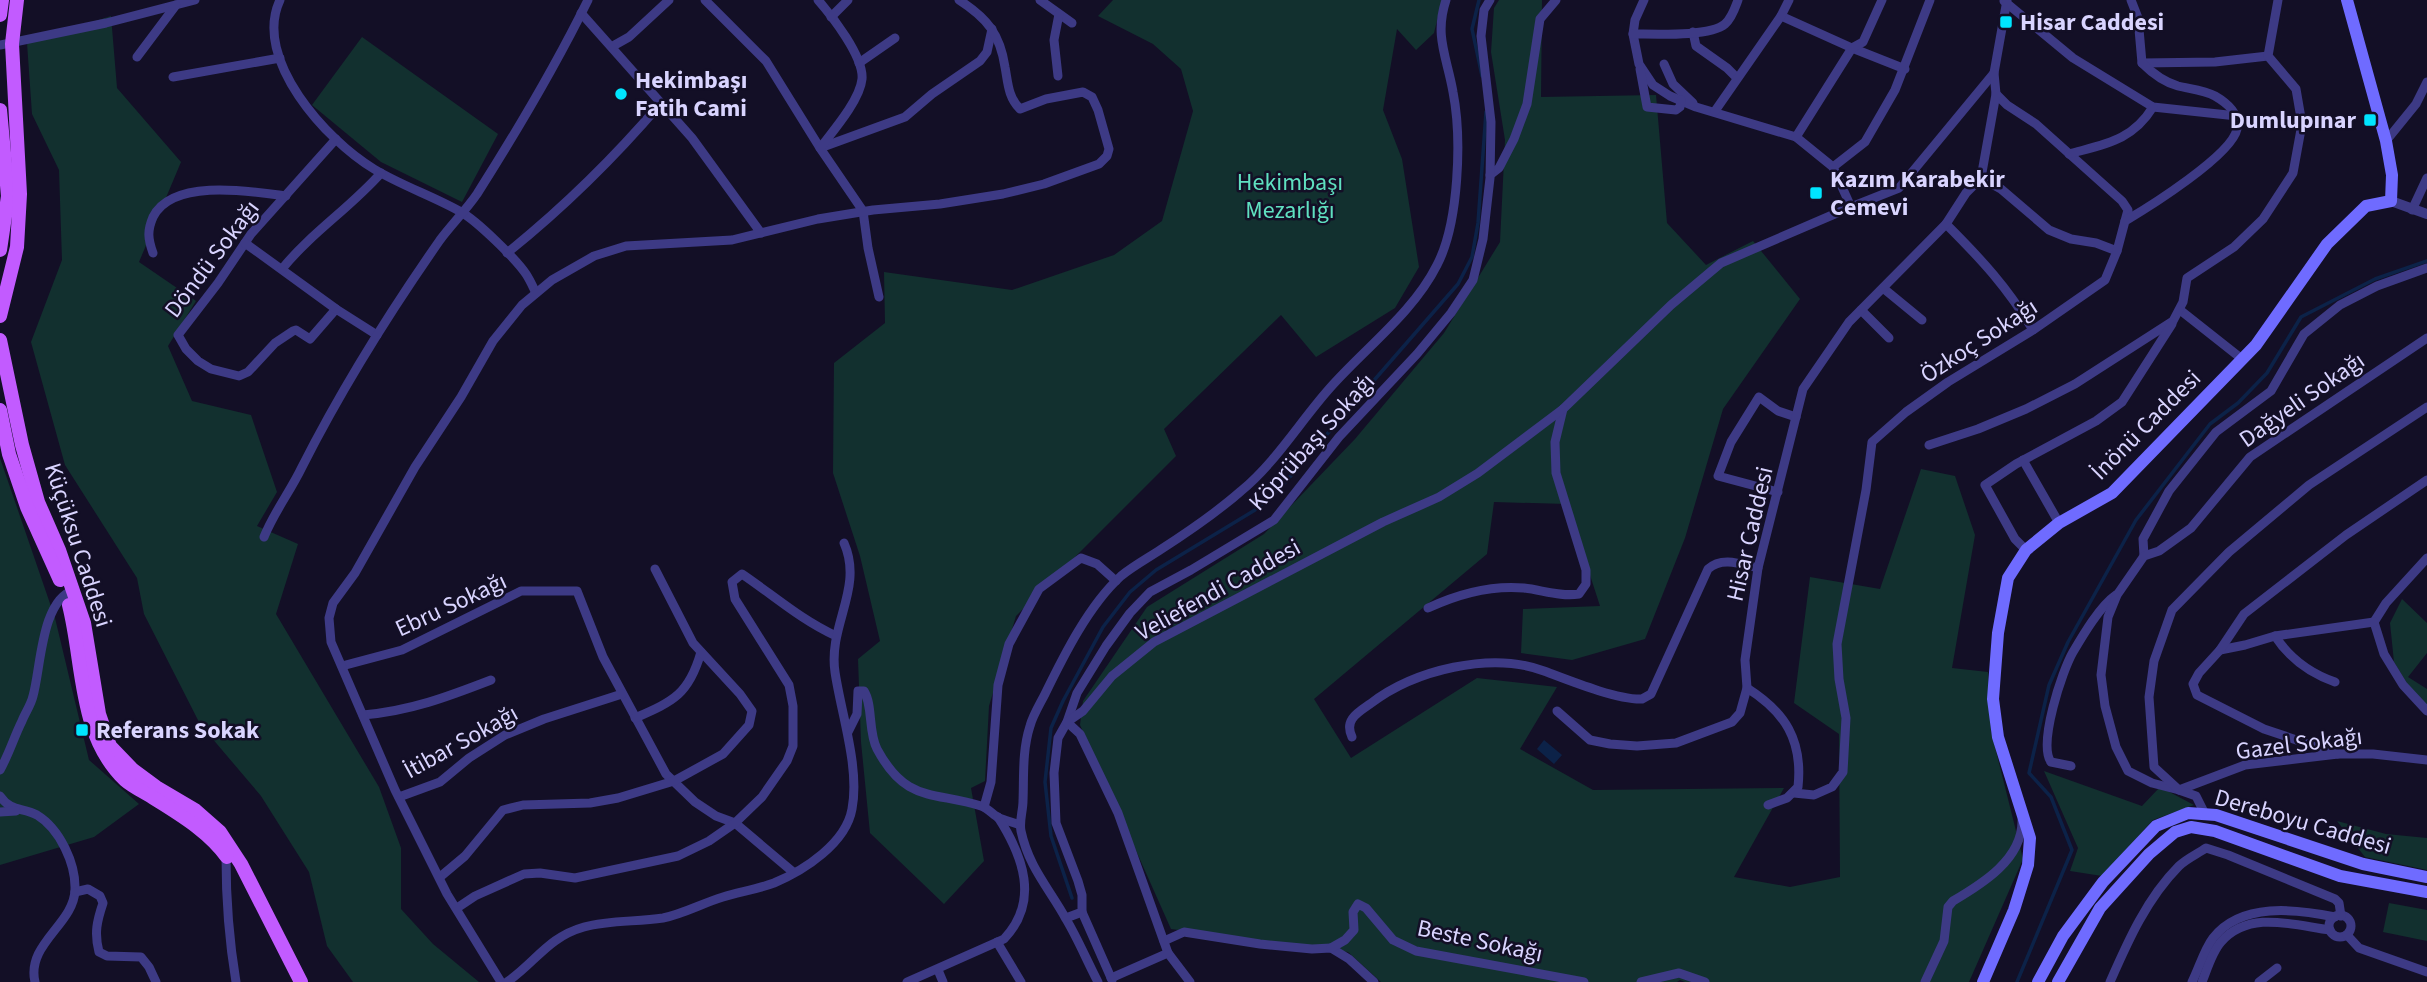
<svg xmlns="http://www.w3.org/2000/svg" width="2427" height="982" font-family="'Source Sans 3',sans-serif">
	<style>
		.green { fill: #12302f }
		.water { fill: #0c2248 }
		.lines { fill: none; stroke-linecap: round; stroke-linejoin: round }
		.stream { stroke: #0c2248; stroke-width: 3.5 }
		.minor { stroke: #3d3a85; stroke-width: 9 }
		.tertiary { stroke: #3d3a85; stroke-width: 10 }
		.secondary { stroke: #6f6bff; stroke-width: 12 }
		.primary { stroke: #c25bff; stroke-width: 14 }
		.poi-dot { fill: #00e5ff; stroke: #130f26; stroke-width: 2.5 }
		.labels { text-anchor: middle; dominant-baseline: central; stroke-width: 5; stroke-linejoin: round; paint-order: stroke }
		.poi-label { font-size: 24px; font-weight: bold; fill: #d9d4ff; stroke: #130f26; text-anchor: start }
		.park-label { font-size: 24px; fill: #5fe0c0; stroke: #130f26 }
		.street-label { font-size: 24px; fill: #d9d4ff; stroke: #130f26 }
	</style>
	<rect width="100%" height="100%" fill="#130f26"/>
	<!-- green -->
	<g class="green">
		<path d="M1113,0H1442L1434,33L1416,50L1397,29L1383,110L1402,159L1419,267L1395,308L1316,357L1281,315L1164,429L1176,456L1016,616L989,706L985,781L971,788L984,861L944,904L870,833L861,742L858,659L880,641L860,556L833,473L834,363L885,323L884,272L1012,290L1114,255L1162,221L1193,111L1181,69L1153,44L1098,16Z"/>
		<path d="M1499,0H1542L1541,97L1656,95L1667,223L1706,265L1753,241L1800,299L1723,409L1685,538L1645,639L1572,660L1521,653L1523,609L1600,606L1567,504L1494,502L1487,554L1314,699L1351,758L1477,678L1557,687L1520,749L1593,790L1784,788L1734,877L1790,887L1840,877L1839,734L1794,703L1810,577L1880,589L1921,469L1955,476L1975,535L1952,668L1988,672L1991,731L2023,859L1969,982H1685L1680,980L1677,982H1381L1348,952L1171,929L1080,725L1083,701L1147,607L1264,534L1355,439L1444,333L1500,242L1505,140L1491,52L1494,8Z"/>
		<path d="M111,16L117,88L181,162L139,262L196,301L168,346L192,401L251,415L277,492L257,526L298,544L276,614L379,787L401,848V909L433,944L479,982H353L327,946L309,872L261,796L200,724L144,614L137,578L65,465L31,342L62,260L59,170L32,114L27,43Z"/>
		<path d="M362,37L498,134L462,202L381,162L312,105Z"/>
		<path d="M0,458L55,618L89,760L139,804L94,837L0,865Z"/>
		<path d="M2402,599L2427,623V653L2408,677L2427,689V706L2410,688L2394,662L2390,623Z"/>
		<path d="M2044,771L2142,806L2160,787L2194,805L2153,820L2102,876L2070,871L2078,848Z"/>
		<path d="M2337,821L2386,834L2427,838V870L2365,857Z"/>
		<path d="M2389,903L2427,910V941L2383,932Z"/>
	</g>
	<!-- water -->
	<path class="water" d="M1544,740L1562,755L1554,764L1537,749Z"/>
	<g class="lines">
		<!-- stream -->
		<g class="stream">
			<path d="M1479,0L1472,29L1482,76"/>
			<path d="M1072,898L1051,836L1045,782L1051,728L1063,701L1103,627L1130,592L1156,570L1255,510L1281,487L1458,284L1472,257L1478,223L1486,112"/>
			<path d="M2017,982L2072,850L2051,797L2029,773L2049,685L2068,642L2136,520L2210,424L2238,403L2267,373L2301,317L2375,279L2427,261"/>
		</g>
		<!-- minor -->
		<g class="minor">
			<path d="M280,0C252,59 327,141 374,169C402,186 433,196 461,212C477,221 516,259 526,274C530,280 533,287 536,293"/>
			<path d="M705,0L766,61L820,148L905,117L932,94L980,61L987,52L992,29"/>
			<path d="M818,0C832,16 864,57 862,79C860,100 833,131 820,148L863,211L868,248L879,297"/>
			<path d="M1040,0L1072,23"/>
			<path d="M1644,0L1635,20L1633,34L1639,64L1653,85L1670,96L1696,107L1796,137L1833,167L1851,207L1899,188L1994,73"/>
			<path d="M2004,1L2073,58L2153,107L2237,116"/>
			<path d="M581,13L692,138L761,233"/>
			<path d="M1781,16L1852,48L1905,69"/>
			<path d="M831,17L848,0"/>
			<path d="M1693,32L1696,46L1727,68L1737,78"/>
			<path d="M1633,34C1654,34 1710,37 1725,24C1732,18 1735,8 1738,0"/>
			<path d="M0,45L106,23L195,0"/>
			<path d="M613,46L629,37L669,0"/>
			<path d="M137,57L176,5"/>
			<path d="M859,63L895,38"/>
			<path d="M2142,63L2215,62L2268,56"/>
			<path d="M1664,64L1673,84L1693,103"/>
			<path d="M1640,69L1647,107L1676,110L1680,107L1681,100"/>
			<path d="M1058,76L1054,40L1059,14"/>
			<path d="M173,77L280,58"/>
			<path d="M1996,94L2007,105L2036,124L2122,201L2128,210L2125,221"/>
			<path d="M1715,111L1781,16L1789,0"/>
			<path d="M1796,137L1852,48L1863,42L1882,0"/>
			<path d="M336,139L251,234L218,283L178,335L186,349L198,361L211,369L239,376L248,372L275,343L293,331L296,330L310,339L336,309L377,335"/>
			<path d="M2386,141L2416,104L2427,82"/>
			<path d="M2069,154C2105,144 2132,141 2153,107"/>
			<path d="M1833,167L1865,142L1895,90L1930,0"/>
			<path d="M1490,175L1499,168L1514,139L1527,104L1540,19L1556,0"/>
			<path d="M1981,178L2001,189L2049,230L2071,239L2096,243L2117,251"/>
			<path d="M2412,210L2427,178"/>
			<path d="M1946,224C1982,260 2007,287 2033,330"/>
			<path d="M245,243L336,309"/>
			<path d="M153,253C148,239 147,231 153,217C172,178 250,191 286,196"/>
			<path d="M507,253C563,208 614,158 661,103"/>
			<path d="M282,269C311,233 350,208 381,173"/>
			<path d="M1883,288L1922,320"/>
			<path d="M1861,310L1889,338"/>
			<path d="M2180,310L2242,359"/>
			<path d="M1929,445L1978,429L2026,409L2075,384L2173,321L2183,302L2187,278L2234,247L2263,219L2293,173L2302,124L2296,89L2268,56L2278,0"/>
			<path d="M2023,460L2059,523"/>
			<path d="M1778,492L1718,476L1731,442L1759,397L1778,411L1796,417"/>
			<path d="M264,537C274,512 290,492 302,467C342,388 389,313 440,240C452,224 466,210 477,194C517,131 555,67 588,0"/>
			<path d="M2026,550L2015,539L1985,485L2016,464L2096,421L2122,402L2172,324"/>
			<path d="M2144,556L2143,539L2169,491L2216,432L2271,391L2304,334L2340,305L2377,286L2427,268"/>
			<path d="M2427,558L2386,603L2374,622L2384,654L2403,685L2427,711"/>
			<path d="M1428,608C1458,594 1490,585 1524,588C1542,590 1561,597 1579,594L1586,584V570L1556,473L1555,442L1563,409L1671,305L1721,263L1851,207"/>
			<path d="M2275,636C2290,659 2309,673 2335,682"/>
			<path d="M2220,650L2245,645L2275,636L2374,622"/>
			<path d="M342,666L402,650L521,591H577L603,657L666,774L695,802L716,816L735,823L793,872"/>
			<path d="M1747,688C1785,712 1803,740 1798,787L1787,798L1768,805"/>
			<path d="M1557,711L1590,740L1610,744L1637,746L1676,743L1732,722L1740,713L1747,688L1745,660L1758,568L1803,389L1849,322L1946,224L1966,193L1981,178L1996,94L1994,73L2007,0"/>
			<path d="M363,715C410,711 447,697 491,680"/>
			<path d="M635,718C674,701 689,694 701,652"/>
			<path d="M848,732L857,714L858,691H864C873,705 868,732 877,749C906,803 932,791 981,806C988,808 993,815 999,818C1006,821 1013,822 1020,825"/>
			<path d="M1352,737C1344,720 1357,713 1370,704C1414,670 1491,651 1544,671C1568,680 1617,700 1642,699L1651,694L1708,569C1722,556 1741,564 1758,568"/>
			<path d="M2338,754L2264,729L2197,695L2193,684L2199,673L2220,650L2244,614L2346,535L2427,480"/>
			<path d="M2071,766L2051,762C2038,744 2062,671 2073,652C2083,635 2100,606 2116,595"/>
			<path d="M0,770C9,754 14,737 22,721C25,713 31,705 33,696C41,668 41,600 74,590"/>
			<path d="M2179,790L2152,783L2128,771L2116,747L2105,706L2101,675L2108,617L2117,595L2144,556L2159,551L2191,528L2250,457L2427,338"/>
			<path d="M2179,790L2245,765L2338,754H2373L2427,760"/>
			<path d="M1794,793L1814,795L1832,787L1843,772L1846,718L1839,679L1837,644L1866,490L1872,442L1906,412L1948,382L2033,330L2105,280L2117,251L2125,221C2149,207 2232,155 2237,129C2240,113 2227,103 2215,96C2204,90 2190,89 2178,86C2164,82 2152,73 2142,63L2138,18L2131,0"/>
			<path d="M0,796C11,812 22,807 37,815C60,829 76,864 75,890C74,924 26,944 35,982"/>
			<path d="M399,797L440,782L469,758L505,735L544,719L622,694"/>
			<path d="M984,807L991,782L998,685L1009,644L1039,589L1081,558L1097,564L1116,581"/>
			<path d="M0,812L16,811"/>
			<path d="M2205,814L2196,796L2179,790L2154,767L2149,697L2154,661L2172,610L2229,552L2309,485L2427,407"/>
			<path d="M226,857C226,899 229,940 236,982"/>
			<path d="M440,877L465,856L503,810L523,805L590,803L618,798L674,781L723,754L749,725L752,711L740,694L693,643L655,569"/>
			<path d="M75,892L88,889L100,896L103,903C97,921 94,933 99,952L107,956L141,957L149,967L156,982"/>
			<path d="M457,908L475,896L524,874L540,873L575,878L678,856L709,841L735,823L762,797L787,761L793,746V706L789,685L735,599L732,582L742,574C773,595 801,620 836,636"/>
			<path d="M1082,912L1112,980"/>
			<circle cx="2340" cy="926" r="11"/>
			<path d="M1066,918L1082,912V895L1078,881L1056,823L1054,773L1058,738L1067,722L1077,693L1106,646L1130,613L1150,592L1191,570L1274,520L1339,437L1417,354L1451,313L1473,280L1483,239L1490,178L1491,122L1481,36L1484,10L1490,0"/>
			<path d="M2347,935L2359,948L2427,972"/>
			<path d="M1164,941L1184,932L1260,944L1312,949L1331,948L1349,959L1374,982"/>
			<path d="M997,942L1021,982"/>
			<path d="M1331,948L1345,940L1354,930L1353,912L1358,904L1366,908L1393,940L1416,951L1584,982"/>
			<path d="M1168,953L1190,982"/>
			<path d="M938,970L943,982"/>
			<path d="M1111,978L1168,953L1118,813L1080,734L1067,722L1083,711L1112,676L1154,642L1383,522L1439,497L1478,473L1563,409"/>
			<path d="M501,982L447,894L395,790L331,642L329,618L333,603L355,573L415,467L461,397L493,341L522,305L552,280L594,256L626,246L732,240L818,219L873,210L940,204L1003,194L1044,184L1099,164L1107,156L1109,149L1098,110L1092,97L1083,92L1046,99L1020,109C1008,97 1008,83 1005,67C1000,34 987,18 959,0"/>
			<path d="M507,982C535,963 548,937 584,927C610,920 636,922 663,918C683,914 703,903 723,897C740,892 758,889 774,883C805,870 846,843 852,809C860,768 841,713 835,672C828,625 864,588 844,543"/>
			<path d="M907,982L1004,939C1040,901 1023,856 998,817"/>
			<path d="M1098,982C1087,961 1078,939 1066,919C1049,888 1029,868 1021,831C1019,821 1023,811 1023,801C1024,776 1022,751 1030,726C1033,715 1040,704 1045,694C1064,655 1089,605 1121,576C1133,566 1148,558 1160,550C1188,532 1216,513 1241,491C1276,462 1299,423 1329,389C1364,349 1413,313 1437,265C1459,223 1462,138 1453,92C1447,57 1434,36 1446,0"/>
			<path d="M1641,982L1679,973L1705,982"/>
			<path d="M1925,982L1944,941L1948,907L1953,901C1982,884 2023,859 2022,820"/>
			<path d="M2110,982C2128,941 2147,898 2179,866C2186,859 2197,854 2206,848L2228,855L2335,899L2339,903L2341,916"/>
			<path d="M2192,982C2199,968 2204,950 2213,938C2241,902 2296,909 2335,917"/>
			<path d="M2202,982C2207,970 2212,952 2221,942C2249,910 2293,925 2330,930"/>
			<path d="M2259,982L2277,968"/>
		</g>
		<!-- tertiary -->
		<path class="tertiary" d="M2391,201L2427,214"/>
		<!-- secondary -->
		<g class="secondary">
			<path d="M1983,982L2014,910L2028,865L2030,838L1998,737L1993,699L1998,633L2008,578L2026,550L2059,523L2112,493L2256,345L2327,244L2366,206L2391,201L2392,175L2386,141L2347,0"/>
			<path d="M2038,982L2063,936L2103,882L2156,826L2188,813L2216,815L2363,864L2427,877"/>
			<path d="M2058,982L2100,908L2149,854L2175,832L2191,827L2215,831L2340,876L2427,892"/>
		</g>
		<!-- primary -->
		<g class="primary">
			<path d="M0,15L2,0"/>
			<path d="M0,110L8,196L0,250"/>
			<path d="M0,316L17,247L20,194L12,44L17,0"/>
			<path d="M0,340L22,445L38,502L59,550L84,623L99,714L110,746L133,770L156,787L195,810L220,832L241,864L301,982"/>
			<path d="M0,410L9,454L27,507L60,580"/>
			<path d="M69,605C84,664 78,735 125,780C133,787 144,792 152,797C180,815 207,830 227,857"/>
		</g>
	</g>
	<!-- markers -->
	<g class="poi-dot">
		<rect x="1999" y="15" width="14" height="14" rx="3.5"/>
		<circle cx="621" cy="94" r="7"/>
		<rect x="2363" y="113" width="14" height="14" rx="3.5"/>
		<rect x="1809" y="186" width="14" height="14" rx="3.5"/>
		<rect x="75" y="723" width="14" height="14" rx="3.5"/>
	</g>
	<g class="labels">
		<!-- poi labels -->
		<g class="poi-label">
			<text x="2020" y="22">Hisar Caddesi</text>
			<text x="635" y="80">Hekimbaşı<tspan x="635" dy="28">Fatih Cami</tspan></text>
			<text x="2356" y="120" text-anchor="end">Dumlupınar</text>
			<text x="1830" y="179">Kazım Karabekir<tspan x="1830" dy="28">Cemevi</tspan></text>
			<text x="96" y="730">Referans Sokak</text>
		</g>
		<!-- park labels -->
		<g class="park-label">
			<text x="1290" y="182">Hekimbaşı<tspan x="1290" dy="28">Mezarlığı</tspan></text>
		</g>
		<!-- street labels -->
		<g class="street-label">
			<text transform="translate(212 259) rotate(-53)">Döndü Sokağı</text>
			<text transform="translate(1979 341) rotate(-33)">Özkoç Sokağı</text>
			<text transform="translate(2302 400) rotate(-35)">Dağyeli Sokağı</text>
			<text transform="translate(2146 425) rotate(-45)">İnönü Caddesi</text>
			<text transform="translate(1312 442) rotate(-48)">Köprübaşı Sokağı</text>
			<text transform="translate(1750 534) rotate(-77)">Hisar Caddesi</text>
			<text transform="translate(78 545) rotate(72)">Küçüksu Caddesi</text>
			<text transform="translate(1218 590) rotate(-29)">Veliefendi Caddesi</text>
			<text transform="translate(451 605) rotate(-25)">Ebru Sokağı</text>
			<text transform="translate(461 742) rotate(-29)">İtibar Sokağı</text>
			<text transform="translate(2299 744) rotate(-7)">Gazel Sokağı</text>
			<text transform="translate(2303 822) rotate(16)">Dereboyu Caddesi</text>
			<text transform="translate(1480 941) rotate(12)">Beste Sokağı</text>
		</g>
	</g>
</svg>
